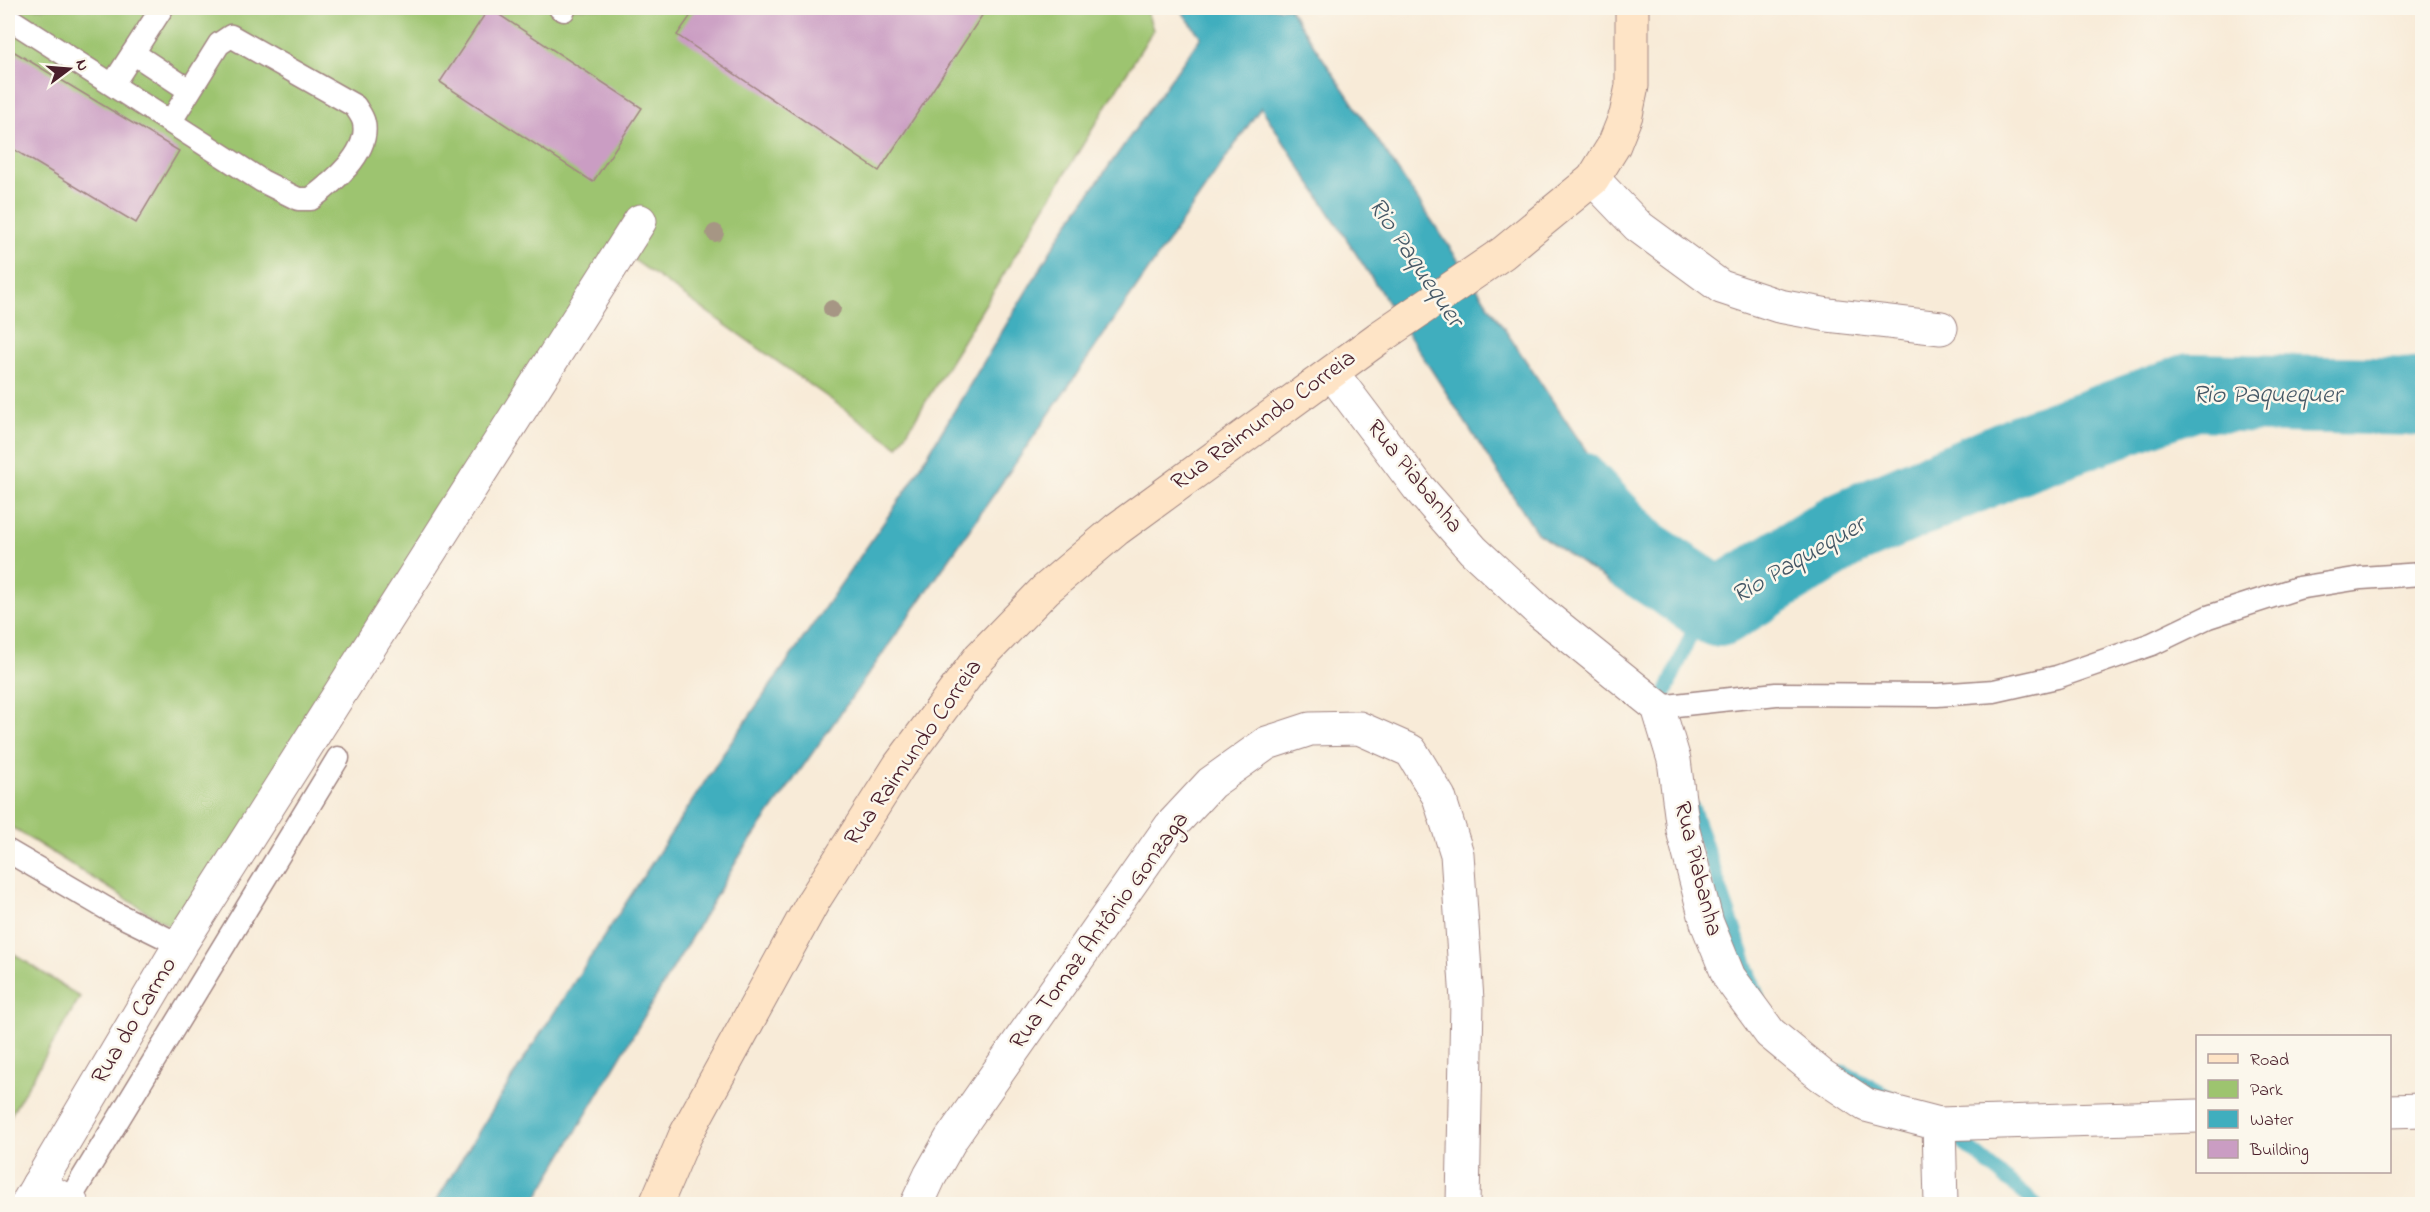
<svg xmlns="http://www.w3.org/2000/svg" width="2430" height="1212" font-family="'Indie Flower',sans-serif">
	<style>
		.green { fill: #9dc46f; stroke: #74724d; stroke-width: 1.5 }
		.water { fill: #40aebe; stroke: #456674; stroke-width: 1.5 }
		.lines { fill: none; stroke-linecap: round; stroke-linejoin: round }
		.stream { stroke: #40aebe; stroke-width: 14 }
		.river { stroke: #40aebe; stroke-width: 78 }
		.building { fill: #ca9dc3 }
		.lane-casing { stroke: #a18582; stroke-width: 25 }
		.street-casing { stroke: #a18582; stroke-width: 35 }
		.secondary-casing { stroke: #a18582; stroke-width: 35 }
		.lane { stroke: #fff; stroke-width: 22 }
		.street { stroke: #fff; stroke-width: 33 }
		.secondary { stroke: #fee4c6; stroke-width: 33 }
		.tree { fill: #a69684 }
		.labels { text-anchor: middle; dominant-baseline: central; stroke-width: 5; stroke-linejoin: round; paint-order: stroke }
		.street-label { font-size: 24px; fill: #4a1f2b; stroke: #fbf7ec }
		.water-label { font-size: 26px; font-style: italic; fill: #465866; stroke: #fbf7ec }
	</style>
	<rect width="100%" height="100%" fill="#fbf7ec"/>
	<filter id="ink" filterUnits="userSpaceOnUse"><feTurbulence type="fractalNoise" baseFrequency=".0167" numOctaves="2"/><feDisplacementMap in="SourceGraphic" scale="12" xChannelSelector="R" yChannelSelector="G"/><feConvolveMatrix kernelMatrix="1 2 1 2 8 2 1 2 1" color-interpolation-filters="sRGB"/></filter>
	<filter id="wash" filterUnits="userSpaceOnUse"><feTurbulence type="fractalNoise" baseFrequency=".008" numOctaves="4" result="noise"/><feDisplacementMap in="SourceGraphic" scale="24" xChannelSelector="R" yChannelSelector="G"/><feGaussianBlur stdDeviation="1.35" result="paint"/><feColorMatrix in="noise" values="0 0 0 0 0 0 0 0 0 0 0 0 0 0 0 0 0 1.4 0 .05"/><feComposite in="paint" operator="in"/></filter>
	<g filter="url(#wash)">
		<rect width="100%" height="100%" fill="#f8ebd8"/>
		<!-- green -->
		<g class="green">
			<path d="M8,8H1146L1153,30L898,447L624,253L184,935L8,825Z"/>
			<path d="M8,950L80,997L8,1120Z"/>
		</g>
		<!-- water -->
		<path class="water" d="M1179,8H1289L1595,464L1672,536L1626,594L1537,533L1261,107L941,571L739,857L533,1204H434L522,1062L721,757L907,489L1064,229L1201,37Z"/>
		<g class="lines">
			<!-- stream -->
			<g class="stream">
				<path d="M1659,708L1694,628L1718,608"/>
				<path d="M1693,808L1758,997"/>
				<path d="M1844,1072L1895,1100"/>
				<path d="M1946,1129L2036,1204"/>
			</g>
			<!-- river -->
			<path class="river" d="M1573,488L1637,555L1718,608L1846,529L2024,452L2191,392L2422,397"/>
		</g>
		<g id="blocks">
			<!-- building -->
			<g class="building">
				<path d="M489,8L642,108L593,182L440,82Z"/>
				<path d="M696,8H987L879,171L677,35Z"/>
				<path d="M8,48L179,151L136,223L8,146Z"/>
			</g>
		</g>
	</g>
	<g filter="url(#ink)">
		<use href="#blocks" fill-opacity="0" stroke="#a18582" stroke-width="1.5"/>
		<g class="lines">
			<defs>
				<g id="lane">
					<path d="M560,8L564,10"/>
					<path d="M8,18L262,181L298,199H311C332,183 370,153 364,123C363,117 358,111 355,106L231,36L219,44L171,121"/>
					<path d="M133,53L189,90"/>
					<path d="M113,84L162,8"/>
					<path d="M1658,707L1776,694L1937,695L1994,691L2057,677L2152,644L2208,617L2298,588L2361,578L2422,574"/>
					<path d="M8,851L109,910L180,945"/>
					<path d="M68,1202L338,758"/>
				</g>
				<g id="street">
					<path d="M1593,179L1638,226L1721,287L1779,306L1828,315L1941,328"/>
					<path d="M1332,373L1418,487L1473,550L1540,612L1658,707L1674,760L1683,830L1707,923L1729,977L1770,1033L1821,1075L1866,1105L1939,1124L2198,1116"/>
					<path d="M2390,1111L2422,1110"/>
					<path d="M1939,1124L1941,1204"/>
					<path d="M38,1185L72,1204"/>
					<path d="M27,1204L180,945L640,221"/>
					<path d="M917,1204L930,1176L951,1139L1170,827L1211,783L1267,743L1310,729L1359,728L1411,751L1439,797L1457,854L1467,1000L1463,1204"/>
				</g>
				<path id="secondary" d="M656,1204L685,1136L814,900L899,766L980,657L1045,590L1117,529L1380,337L1503,253L1593,179L1614,145L1626,115L1632,86V8"/>
			</defs>
			<!-- lane casing -->
			<use href="#lane" class="lane-casing"/>
			<!-- street casing -->
			<use href="#street" class="street-casing"/>
			<!-- secondary casing -->
			<use href="#secondary" class="secondary-casing"/>
			<!-- lane -->
			<use href="#lane" class="lane"/>
			<!-- street -->
			<use href="#street" class="street"/>
			<!-- secondary -->
			<use href="#secondary" class="secondary"/>
		</g>
		<!-- trees -->
		<g class="tree">
			<circle cx="715" cy="233" r="9"/>
			<circle cx="832" cy="309" r="9"/>
		</g>
	</g>
	<g class="labels">
		<!-- street labels -->
		<g class="street-label">
			<text transform="translate(1264 421) rotate(-36)">Rua Raimundo Correia</text>
			<text transform="translate(1414 477) rotate(51)">Rua Piabanha</text>
			<text transform="translate(914 753) rotate(-55)">Rua Raimundo Correia</text>
			<text transform="translate(1697 869) rotate(76)">Rua Piabanha</text>
			<text transform="translate(1100 931) rotate(-54)">Rua Tomaz Antônio Gonzaga</text>
			<text transform="translate(135 1021) rotate(-59)">Rua do Carmo</text>
		</g>
		<!-- water labels -->
		<g class="water-label">
			<text transform="translate(1415 263) rotate(56)">Rio Paquequer</text>
			<text x="2267" y="396">Rio Paquequer</text>
			<text transform="translate(1799 561) rotate(-30)">Rio Paquequer</text>
		</g>
	</g>
	<!-- margin -->
	<rect width="2430" height="1212" fill="none" stroke="#fbf7ec" stroke-width="30"/>
	<!-- legend -->
	<rect x="2196" y="1035" width="195" height="138" fill="#fbf7ec" stroke="#b4a19f" stroke-width="1.5"/>
	<rect x="2208" y="1054" width="30" height="9" fill="#fee4c6" stroke="#b4a19f" stroke-width="1.5"/>
	<text x="2250" y="1065" font-size="18" fill="#4a1f2b">Road</text>
	<rect x="2208" y="1080" width="30" height="18" fill="#9dc46f" stroke="#b4a19f" stroke-width="1.5"/>
	<text x="2250" y="1095" font-size="18" fill="#4a1f2b">Park</text>
	<rect x="2208" y="1110" width="30" height="18" fill="#40aebe" stroke="#b4a19f" stroke-width="1.5"/>
	<text x="2250" y="1125" font-size="18" fill="#4a1f2b">Water</text>
	<rect x="2208" y="1140" width="30" height="18" fill="#ca9dc3" stroke="#b4a19f" stroke-width="1.5"/>
	<text x="2250" y="1155" font-size="18" fill="#4a1f2b">Building</text>
	<!-- north arrow -->
	<g transform="translate(69 69) rotate(74)" stroke="#fbf7ec" stroke-width="4.5" paint-order="stroke">
	<path d="M0-4.5L10 22L0 15L-10 22Z" fill="#4a1f2b"/>
	<text y="-9" font-size="16" font-weight="bold" text-anchor="middle" fill="#4a1f2b">N</text>
	</g>
</svg>
